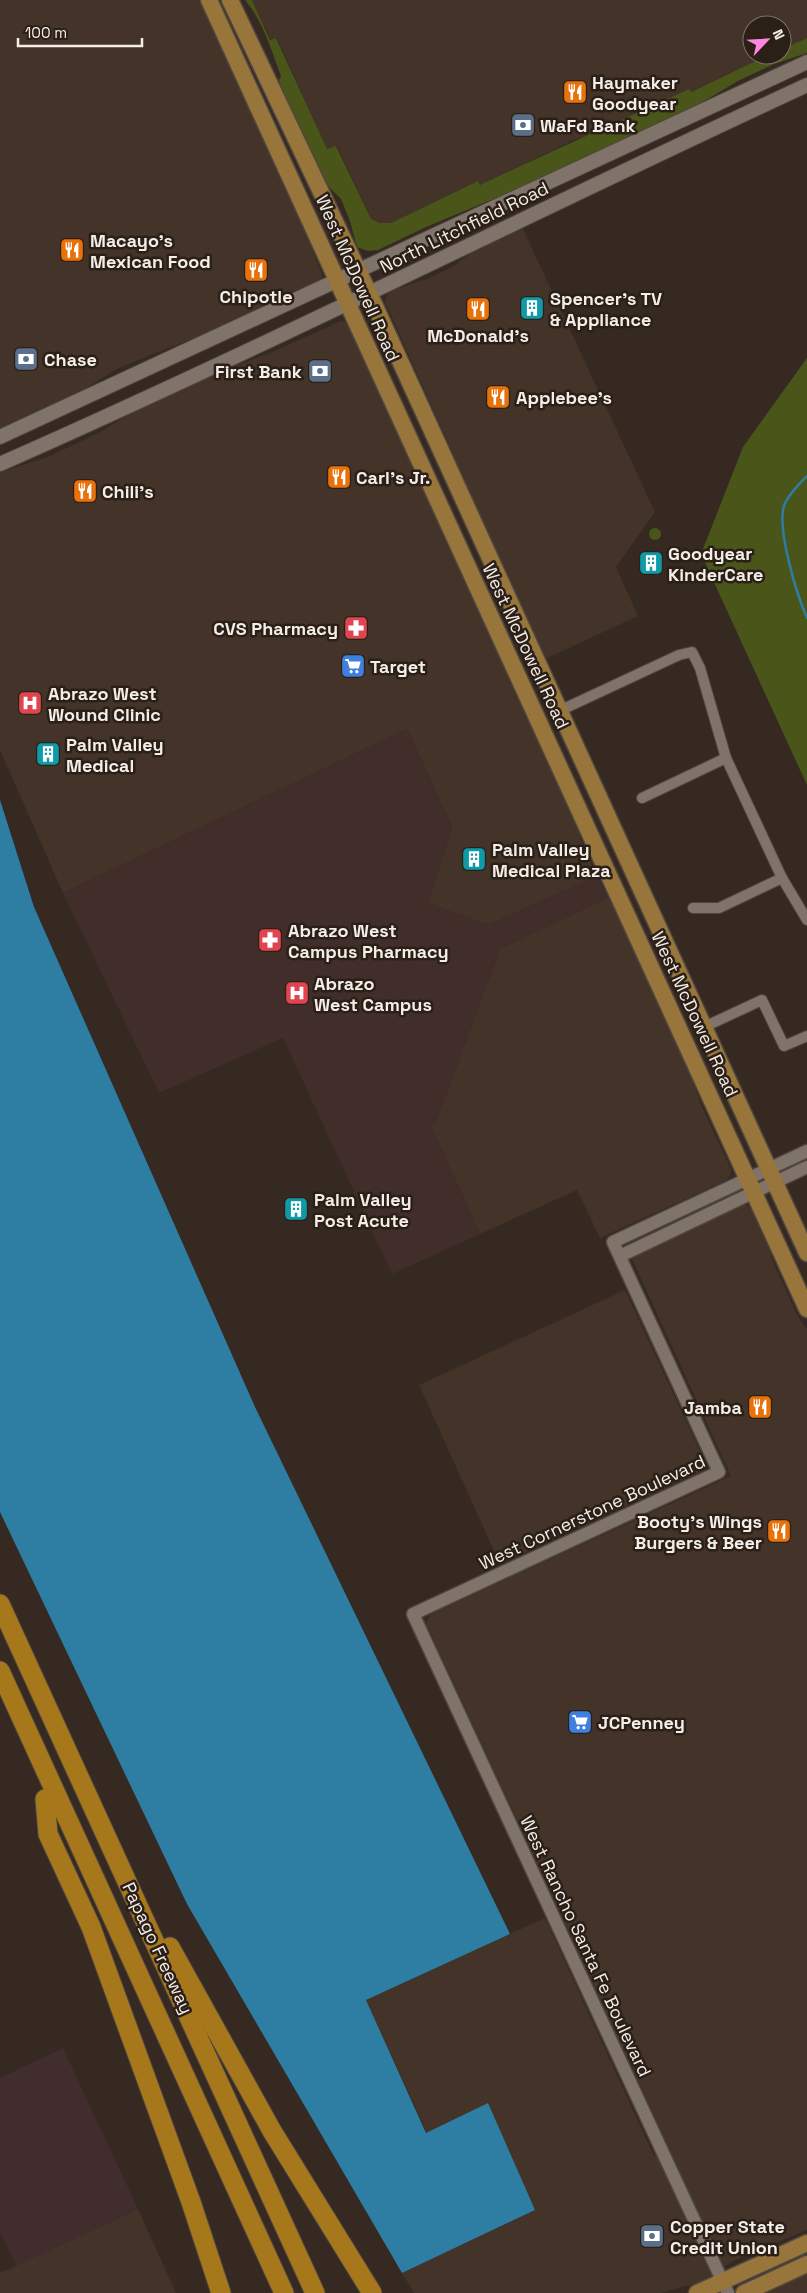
<svg xmlns="http://www.w3.org/2000/svg" width="807" height="2293" font-family="'Space Grotesk',sans-serif">
	<style>
		.built { fill: #443328 }
		.industrial { fill: #422d2e }
		.medical { fill: #412e2a }
		.green { fill: #495519 }
		.water { fill: #2e7da2 }
		.lines { fill: none; stroke-linecap: round; stroke-linejoin: round }
		.stream { stroke: #2e7da2; stroke-width: 2.5 }
		.minor-casing { stroke: #504740; stroke-width: 12 }
		.tertiary-casing { stroke: #504740; stroke-width: 15 }
		.secondary-casing { stroke: #504740; stroke-width: 16 }
		.primary-casing { stroke: #504740; stroke-width: 19 }
		.motorway-casing { stroke: #504740; stroke-width: 21 }
		.minor { stroke: #80736a; stroke-width: 10 }
		.tertiary { stroke: #80736a; stroke-width: 12 }
		.secondary { stroke: #80736a; stroke-width: 14 }
		.primary { stroke: #97753b; stroke-width: 16 }
		.motorway { stroke: #a7771c; stroke-width: 19 }
		.labels { text-anchor: middle; dominant-baseline: central; stroke-width: 5; stroke-linejoin: round; paint-order: stroke }
		.poi-label { font-size: 18px; font-weight: bold; fill: #f5ede8; stroke: #2b2018; text-anchor: start }
		.street-label { font-size: 18px; fill: #f5ede8; stroke: #2b2018 }
	</style>
	<rect width="100%" height="100%" fill="#352922"/>
	<!-- built -->
	<g class="built">
		<path d="M0,0H200L287,184L322,275V279L314,286L289,293L215,331L163,350L117,369L77,394L0,430Z"/>
		<path d="M252,0H807V38L782,49V25H752V55H768L690,92L689,89L602,131L572,141L480,185L478,181L391,223H380L371,219L337,146L327,150L277,38L271,40Z"/>
		<path d="M522,227L655,512L616,567L638,616L543,660L470,500L464,478L385,302L388,293L393,290L427,279L454,266L472,252Z"/>
		<path d="M341,321L346,322L351,327L370,375L381,388L577,818L580,838L597,876L488,925L428,903L452,827L407,729L63,893L0,750V472L48,457L100,432L138,409L212,375L270,353Z"/>
		<path d="M609,897L616,907L684,1055L701,1105L731,1169L730,1176L725,1181L600,1238L577,1190L480,1234L431,1126L437,1119L500,949Z"/>
		<path d="M742,1205H746L754,1210L765,1234L772,1259L798,1317L807,1329V2230L735,2260L700,2282L661,2293H414L402,2273L535,2210L427,2133L366,2000L545,1918L654,2156L670,2150L426,1623L431,1614L731,1476L632,1259L638,1253Z"/>
		<path d="M625,1290L706,1464L702,1471L500,1564L419,1385Z"/>
		<path d="M138,2209L176,2293H0V2273Z"/>
		<path d="M807,2274V2293H765Z"/>
	</g>
	<!-- industrial -->
	<path class="industrial" d="M63,2048L138,2209L16,2266L0,2232V2078Z"/>
	<!-- medical -->
	<path class="medical" d="M407,729L452,828L428,903L488,925L597,876L609,897L500,949L437,1119L431,1126L480,1234L392,1274L283,1038L159,1093L63,893Z"/>
	<!-- green -->
	<g class="green">
		<path d="M245,0H252L270,40L276,38L327,149L336,146L371,219L380,223H391L478,181L480,185C549,152 619,122 689,89L691,92L768,55H782V49L807,38V53L774,64L738,81L701,103L510,192L426,227L378,250L368,251L357,247L350,221L341,199L324,182L283,92L279,80L281,76C271,50 263,21 245,0Z"/>
		<path d="M807,358V785L701,554L743,447Z"/>
		<circle cx="655" cy="534" r="6"/>
	</g>
	<!-- water -->
	<path class="water" d="M0,800L34,907L255,1407L510,1934L366,2000L426,2133L488,2103L535,2210L402,2273L187,1904L0,1512Z"/>
	<g class="lines">
		<!-- stream -->
		<path class="stream" d="M807,476C799,484 790,493 785,503C775,525 797,595 807,618"/>
		<defs>
			<g id="minor">
				<path d="M559,711L679,655L692,652L700,668L726,758L782,878L807,920"/>
				<path d="M642,798L726,758"/>
				<path d="M693,908H719L782,878"/>
				<path d="M704,1027L762,1000L784,1046L807,1036"/>
			</g>
			<g id="tertiary">
				<path d="M620,1256L807,1167"/>
				<path d="M728,2293L413,1614L719,1472L613,1242L807,1151"/>
			</g>
			<g id="secondary">
				<path d="M0,437L807,62"/>
				<path d="M0,464C272,344 537,210 807,85"/>
			</g>
			<g id="primary">
				<path d="M209,0L807,1309"/>
				<path d="M230,0L375,306L807,1253"/>
				<path d="M697,2293L807,2243"/>
				<path d="M744,2293L807,2264"/>
			</g>
			<g id="motorway">
				<path d="M0,1604L315,2293"/>
				<path d="M0,1671L284,2293"/>
				<path d="M45,1799L48,1834L91,1927L191,2202L221,2293"/>
				<path d="M170,1947L272,2131L372,2293"/>
			</g>
		</defs>
		<!-- minor casing -->
		<use href="#minor" class="minor-casing"/>
		<!-- tertiary casing -->
		<use href="#tertiary" class="tertiary-casing"/>
		<!-- secondary casing -->
		<use href="#secondary" class="secondary-casing"/>
		<!-- primary casing -->
		<use href="#primary" class="primary-casing"/>
		<!-- motorway casing -->
		<use href="#motorway" class="motorway-casing"/>
		<!-- minor -->
		<use href="#minor" class="minor"/>
		<!-- tertiary -->
		<use href="#tertiary" class="tertiary"/>
		<!-- secondary -->
		<use href="#secondary" class="secondary"/>
		<!-- primary -->
		<use href="#primary" class="primary"/>
		<!-- motorway -->
		<use href="#motorway" class="motorway"/>
	</g>
	<!-- icons -->
	<defs>
		<symbol id="restaurant-square" viewBox="-11 -11 22 22"><rect x="-9" y="-9" width="18" height="18" rx="4" fill="#e8710a" stroke="#2b2018"/><path d="M-5-6h1v4h1v-4h1v4h1v-4h1v5L-1.5 .5V6h-2V.5L-5-1ZM5-6V6H3V1.5H1.5Q1.5-4 5-6Z" fill="#fff"/></symbol>
		<symbol id="bank-square" viewBox="-11 -11 22 22"><rect x="-9" y="-9" width="18" height="18" rx="4" fill="#5c6f8a" stroke="#2b2018"/><path d="M-6-4H6V4H-6ZM0-2.3a2.3 2.3 0 1 0 0 4.6a2.3 2.3 0 1 0 0-4.6Z" fill="#fff"/></symbol>
		<symbol id="building-square" viewBox="-11 -11 22 22"><rect x="-9" y="-9" width="18" height="18" rx="4" fill="#0f9aa8" stroke="#2b2018"/><path d="M-4-6H4V6H1V3H-1V6H-4ZM-2.5-4.3h1.7v1.8h-1.7ZM.8-4.3h1.7v1.8H.8ZM-2.5-1h1.7V.8h-1.7ZM.8-1h1.7V.8H.8Z" fill="#fff"/></symbol>
		<symbol id="pharmacy-square" viewBox="-11 -11 22 22"><rect x="-9" y="-9" width="18" height="18" rx="4" fill="#e0444e" stroke="#2b2018"/><path d="M-2-6h4v4h4v4h-4v4h-4v-4h-4v-4h4Z" fill="#fff"/></symbol>
		<symbol id="supermarket-square" viewBox="-11 -11 22 22"><rect x="-9" y="-9" width="18" height="18" rx="4" fill="#3f7fe0" stroke="#2b2018"/><path d="M-6-5.5h2.5l.6 2H6L4.5 2H-2.5L-4.4-4H-6ZM-1.5 3.2a1.3 1.3 0 1 0 .1 0ZM3 3.2a1.3 1.3 0 1 0 .1 0Z" fill="#fff"/></symbol>
		<symbol id="hospital-square" viewBox="-11 -11 22 22"><rect x="-9" y="-9" width="18" height="18" rx="4" fill="#e0444e" stroke="#2b2018"/><path d="M-5-5h3v3.5h4V-5h3V5h-3V1.5h-4V5h-3Z" fill="#fff"/></symbol>
	</defs>
	<g fill-rule="evenodd">
		<use href="#restaurant-square" x="561" y="78" width="28" height="28"/>
		<use href="#bank-square" x="509" y="111" width="28" height="28"/>
		<use href="#restaurant-square" x="58" y="236" width="28" height="28"/>
		<use href="#restaurant-square" x="242" y="256" width="28" height="28"/>
		<use href="#building-square" x="518" y="294" width="28" height="28"/>
		<use href="#restaurant-square" x="464" y="295" width="28" height="28"/>
		<use href="#bank-square" x="12" y="345" width="28" height="28"/>
		<use href="#bank-square" x="306" y="357" width="28" height="28"/>
		<use href="#restaurant-square" x="484" y="383" width="28" height="28"/>
		<use href="#restaurant-square" x="325" y="463" width="28" height="28"/>
		<use href="#restaurant-square" x="71" y="477" width="28" height="28"/>
		<use href="#building-square" x="637" y="549" width="28" height="28"/>
		<use href="#pharmacy-square" x="342" y="614" width="28" height="28"/>
		<use href="#supermarket-square" x="339" y="652" width="28" height="28"/>
		<use href="#hospital-square" x="16" y="689" width="28" height="28"/>
		<use href="#building-square" x="34" y="740" width="28" height="28"/>
		<use href="#building-square" x="460" y="845" width="28" height="28"/>
		<use href="#pharmacy-square" x="256" y="926" width="28" height="28"/>
		<use href="#hospital-square" x="283" y="979" width="28" height="28"/>
		<use href="#building-square" x="282" y="1195" width="28" height="28"/>
		<use href="#restaurant-square" x="746" y="1393" width="28" height="28"/>
		<use href="#restaurant-square" x="765" y="1517" width="28" height="28"/>
		<use href="#supermarket-square" x="566" y="1708" width="28" height="28"/>
		<use href="#bank-square" x="638" y="2222" width="28" height="28"/>
	</g>
	<g class="labels">
		<!-- poi labels -->
		<g class="poi-label">
			<text x="592" y="82">Haymaker<tspan x="592" dy="21">Goodyear</tspan></text>
			<text x="540" y="125">WaFd Bank</text>
			<text x="90" y="240">Macayo's<tspan x="90" dy="21">Mexican Food</tspan></text>
			<text x="256" y="296" text-anchor="middle">Chipotle</text>
			<text x="550" y="298">Spencer's TV<tspan x="550" dy="21">&amp; Appliance</tspan></text>
			<text x="478" y="335" text-anchor="middle">McDonald's</text>
			<text x="44" y="359">Chase</text>
			<text x="302" y="371" text-anchor="end">First Bank</text>
			<text x="516" y="397">Applebee's</text>
			<text x="356" y="477">Carl's Jr.</text>
			<text x="102" y="491">Chili's</text>
			<text x="668" y="553">Goodyear<tspan x="668" dy="21">KinderCare</tspan></text>
			<text x="338" y="628" text-anchor="end">CVS Pharmacy</text>
			<text x="370" y="666">Target</text>
			<text x="48" y="693">Abrazo West<tspan x="48" dy="21">Wound Clinic</tspan></text>
			<text x="66" y="744">Palm Valley<tspan x="66" dy="21">Medical</tspan></text>
			<text x="492" y="849">Palm Valley<tspan x="492" dy="21">Medical Plaza</tspan></text>
			<text x="288" y="930">Abrazo West<tspan x="288" dy="21">Campus Pharmacy</tspan></text>
			<text x="314" y="983">Abrazo<tspan x="314" dy="21">West Campus</tspan></text>
			<text x="314" y="1199">Palm Valley<tspan x="314" dy="21">Post Acute</tspan></text>
			<text x="742" y="1407" text-anchor="end">Jamba</text>
			<text x="762" y="1521" text-anchor="end">Booty's Wings<tspan x="762" dy="21">Burgers &amp; Beer</tspan></text>
			<text x="598" y="1722">JCPenney</text>
			<text x="670" y="2226">Copper State<tspan x="670" dy="21">Credit Union</tspan></text>
		</g>
		<!-- street labels -->
		<g class="street-label">
			<text transform="translate(464 227) rotate(-26)">North Litchfield Road</text>
			<text transform="translate(358 278) rotate(66)">West McDowell Road</text>
			<text transform="translate(526 646) rotate(65)">West McDowell Road</text>
			<text transform="translate(695 1014) rotate(65)">West McDowell Road</text>
			<text transform="translate(592 1512) rotate(-25)">West Cornerstone Boulevard</text>
			<text transform="translate(586 1946) rotate(65)">West Rancho Santa Fe Boulevard</text>
			<text transform="translate(158 1948) rotate(65)">Papago Freeway</text>
		</g>
	</g>
	<!-- north arrow -->
	<g transform="translate(767 40) rotate(65)"><circle r="24" fill="#2b2018" stroke="#7c726b"/>
	<path d="M0-4L9 19L0 12L-9 19Z" fill="#ff85de"/>
	<text y="-8" font-size="14" font-weight="bold" text-anchor="middle" fill="#f5ede8">N</text>
	</g>
	<!-- scale -->
	<path d="M18 38v8h124v-8" fill="none" stroke="#f5ede8" stroke-width="2.5"/>
	<text x="25" y="38" font-size="15" fill="#f5ede8" stroke="#2b2018" stroke-width="4" paint-order="stroke">100 m</text>
</svg>
